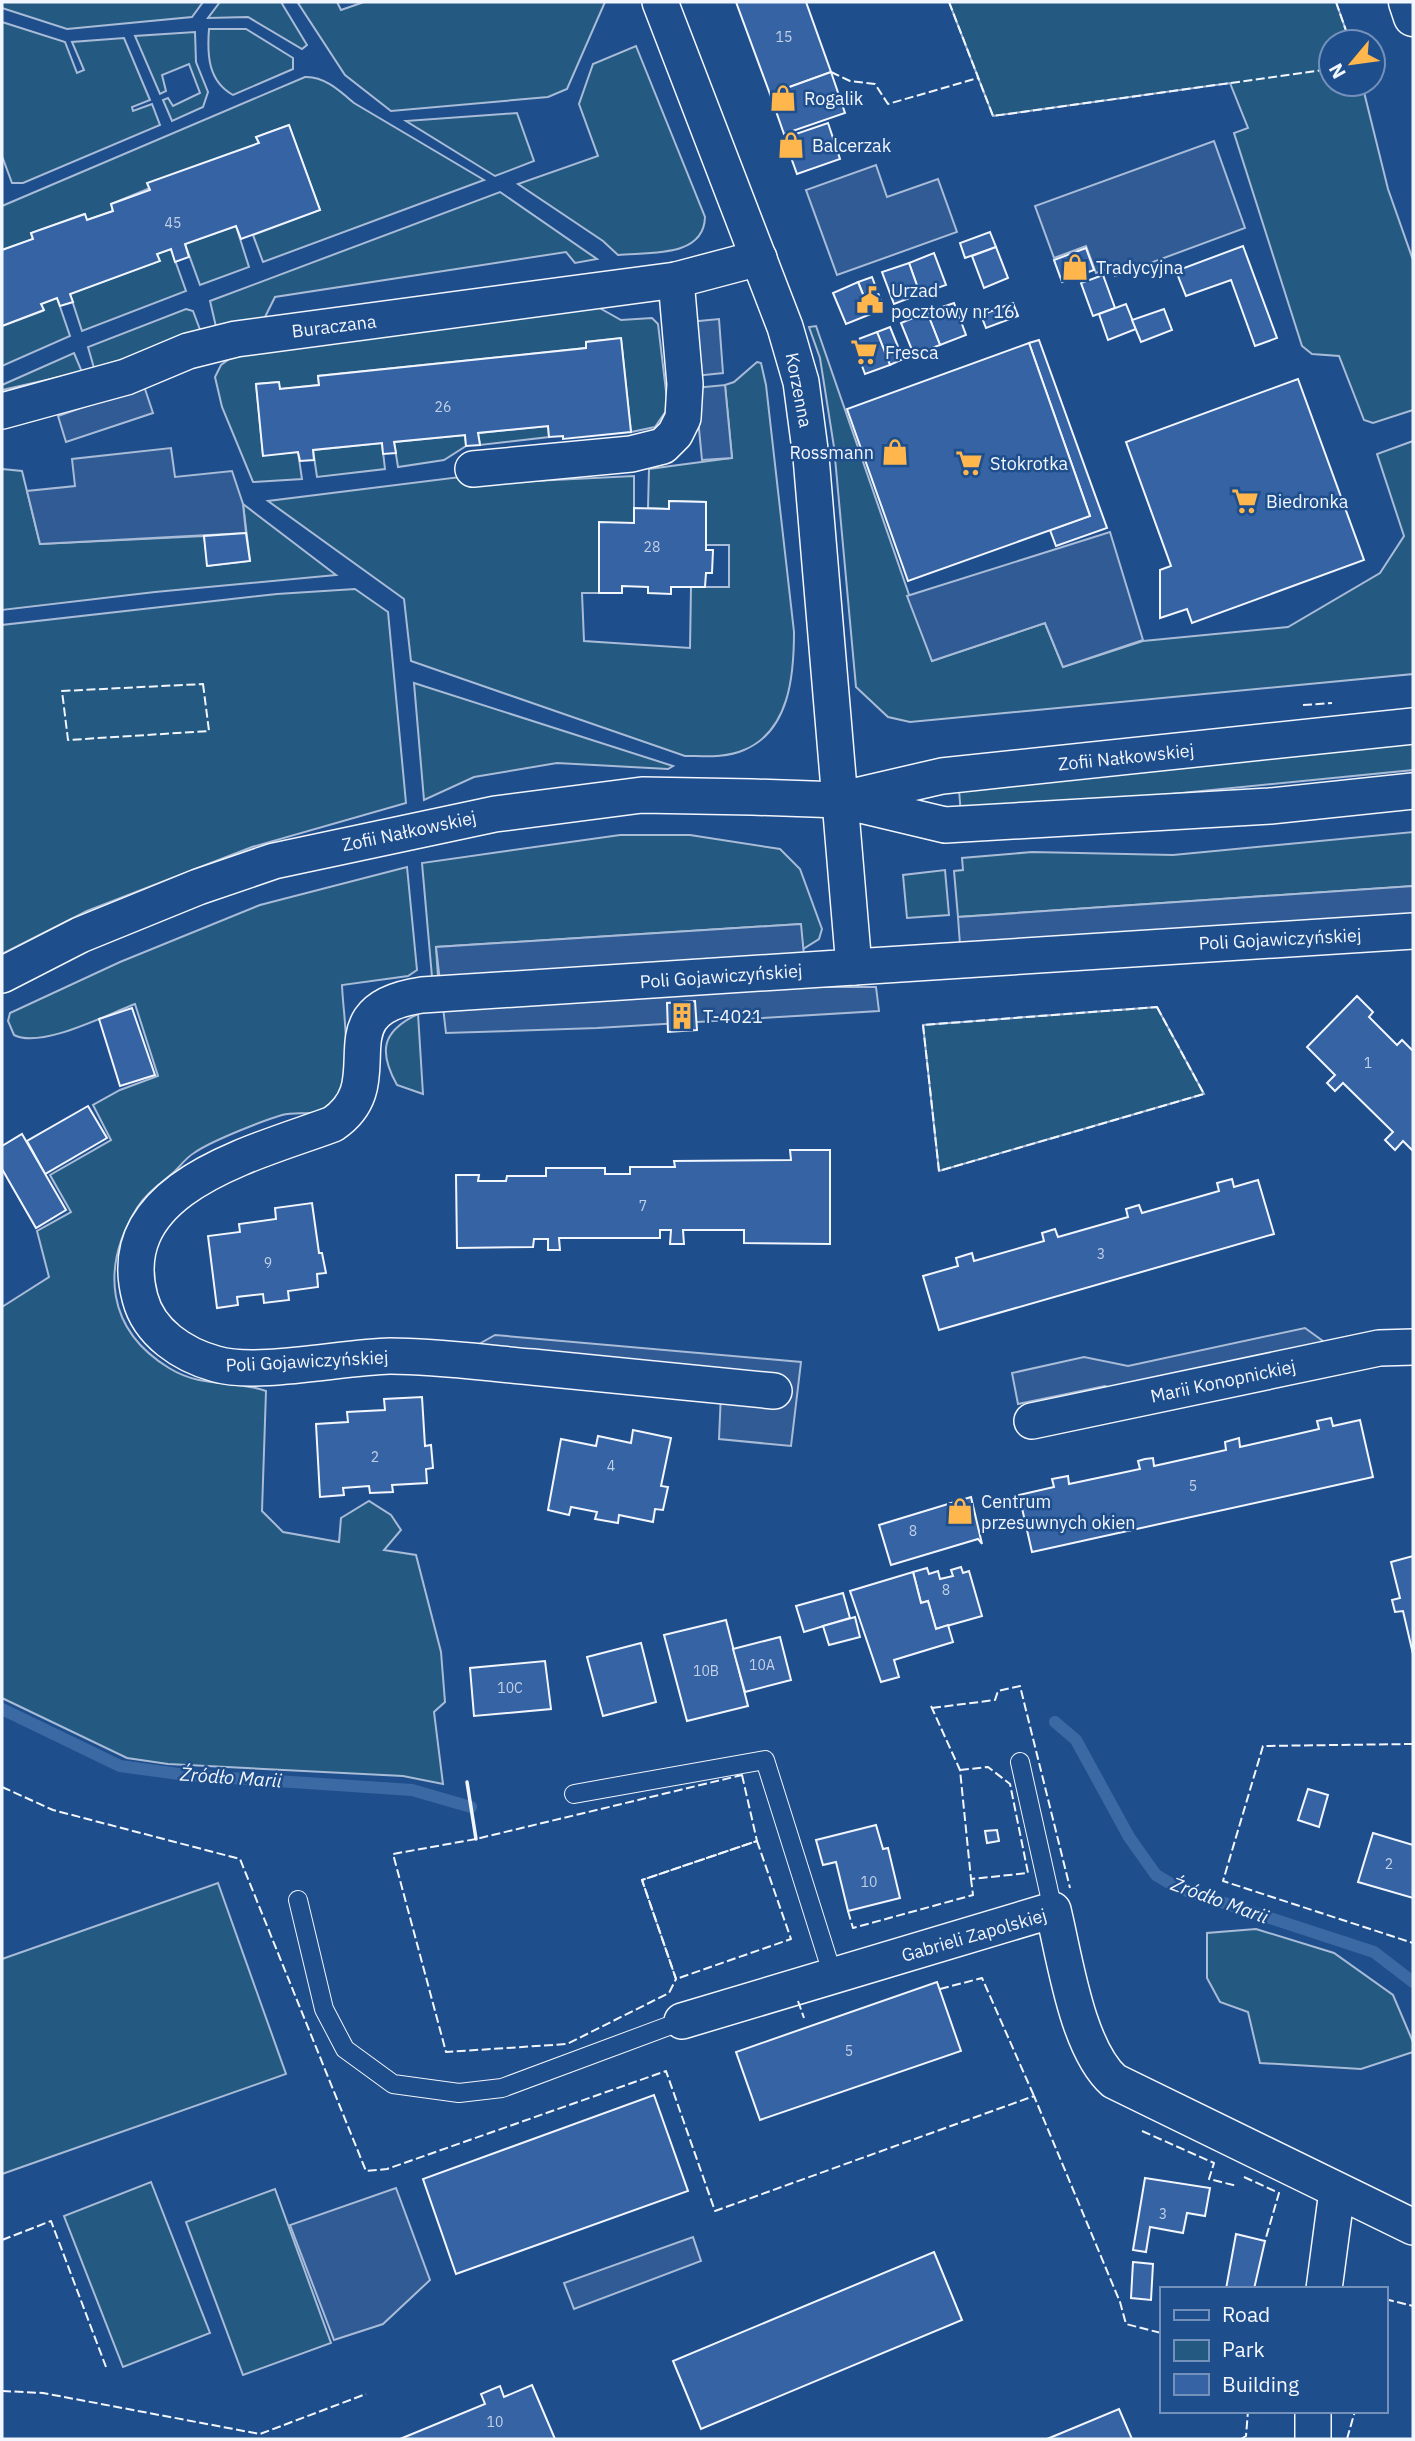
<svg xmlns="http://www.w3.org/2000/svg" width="1415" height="2441" font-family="'IBM Plex Sans',sans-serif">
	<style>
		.green { fill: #245a82; stroke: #a8bbd7; stroke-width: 2 }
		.parking { fill: #305b95; stroke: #a8bbd7; stroke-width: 2 }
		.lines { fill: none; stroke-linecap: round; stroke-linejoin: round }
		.stream { stroke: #3b69a3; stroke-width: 12 }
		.building { fill: #3563a3; stroke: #f2f6ff; stroke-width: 2 }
		.lane-casing { stroke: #f2f6ff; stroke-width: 20 }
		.street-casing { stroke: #f2f6ff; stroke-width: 38 }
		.primary-casing { stroke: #f2f6ff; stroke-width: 41 }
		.lane { stroke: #1f4e8c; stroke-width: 18 }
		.street { stroke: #1f4e8c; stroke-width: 35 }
		.primary { stroke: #1f4e8c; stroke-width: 38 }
		.fence { stroke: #f2f6ff; stroke-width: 2; stroke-dasharray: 9 3.5; stroke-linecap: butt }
		.wall { stroke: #f2f6ff; stroke-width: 3.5 }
		.labels { text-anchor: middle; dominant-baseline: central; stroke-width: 5; stroke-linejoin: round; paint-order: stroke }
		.number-label { font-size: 14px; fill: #c3d1e8 }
		.poi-label { font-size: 18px; fill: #f2f6ff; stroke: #1f4e8c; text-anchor: start }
		.street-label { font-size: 18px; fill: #f2f6ff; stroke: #1f4e8c }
		.water-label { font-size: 19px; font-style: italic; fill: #f2f6ff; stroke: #1f4e8c }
	</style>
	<rect width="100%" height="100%" fill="#1f4e8c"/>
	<!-- green -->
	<g class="green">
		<path d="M2,2H203L192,17L67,29L2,8Z"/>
		<path d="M220,2H281L307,45L302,49L248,17L208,18Z"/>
		<path d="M301,2H337L341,10L364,2H605L567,89L548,97L391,111L345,75L298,3Z"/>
		<path d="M949,2H1336L1350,42H1331V84H1362L1388,189L1413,260V410L1373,423L1364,420L1339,356L1312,354L1302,346L1234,133L1248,128L1230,83L993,116Z"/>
		<path d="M2,22L65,42L77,73L84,70L72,42L124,38L150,100L132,107L133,111L152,104L160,125L23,183H12L2,156Z"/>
		<path d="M209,29H246L293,58V69L233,95C208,81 207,55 209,29Z"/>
		<path d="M195,32L196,62L208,92L203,107L172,121L163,100L168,98L173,106L200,93L189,64L162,75L166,91L160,94L135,36Z"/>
		<path d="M636,46L705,217C704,258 649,252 618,255L603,241L518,184L598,156L579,104L593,64Z"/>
		<path d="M305,77C324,76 340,91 354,103L484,180L263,262L253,235L320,210L289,125L256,137L259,143L111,204L113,211L87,220L84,214L31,233L33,239L2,250V206Z"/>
		<path d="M517,113L534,161L495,176L406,121Z"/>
		<path d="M500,192L597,259L575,263L566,252L275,297L262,323L217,331L210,301Z"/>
		<path d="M236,226L249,267L200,285L185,244Z"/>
		<path d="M171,249L186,291L82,331L70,294L159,261L157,254Z"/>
		<path d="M57,298L70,336L2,366V326L43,311L41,304Z"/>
		<path d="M596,306L621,320L652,318L658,324L668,408L655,427L631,432L621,338L586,342V348L318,376L319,385L280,389L278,382L256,384L263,455L298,452L302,479L253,482L222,407L215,377L221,365L236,354Z"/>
		<path d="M186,309L193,311L202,335L94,368L88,347Z"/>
		<path d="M816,326L932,661L1045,623L1063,667L1143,641L1288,627L1380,573L1404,536L1377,454L1413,441V674L910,722L888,717L856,687L834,447L820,358L809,327Z"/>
		<path d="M74,353L82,372L2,390V385Z"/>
		<path d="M757,362L761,363L766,385L794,632C794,674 790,731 744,750C726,758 704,756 685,756L411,661L404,599L268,501L468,476L474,484L634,476V523H599V593H582L584,641L690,648L691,587H729V545H706V502L669,501V509L648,508L649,469L732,458L725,385L734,382Z"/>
		<path d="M548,426L549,437L480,445L478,433Z"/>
		<path d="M465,435L466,446L444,460L398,467L394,442Z"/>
		<path d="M382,443L385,469L317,477L313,450Z"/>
		<path d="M2,469L22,471L40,544L204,536L208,566L250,561L243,504L336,575L155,592L2,610Z"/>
		<path d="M355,589L388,612L406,803L252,847L87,911L2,954V625L277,594Z"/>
		<path d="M414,683L673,766L668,769L557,763L474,777L424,800Z"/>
		<path d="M1413,742V770L961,815L959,790Z"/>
		<path d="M1413,832V886L958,917L954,871L963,870L962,858L1032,852L1173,855Z"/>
		<path d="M620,835H690L780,849L800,869L822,929L819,939L803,949L800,924L436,947L438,977H432L422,863Z"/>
		<path d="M407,867L417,970L408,976L342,985C343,1017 356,1080 332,1103C315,1119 300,1110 282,1115C262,1121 211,1141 194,1153C187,1157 181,1165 175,1171C162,1183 147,1192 137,1208C100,1268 107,1330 169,1368C203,1389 233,1379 266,1391L262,1511L283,1532L339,1542L341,1518L369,1501L391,1515L401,1530L384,1550L416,1555L441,1652L445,1702L434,1712L443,1784L403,1776L168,1764L127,1758L2,1698V1307L49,1277L37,1231L71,1212L50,1175L111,1140L93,1105L120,1090L158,1076L135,1004C106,1015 41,1049 14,1035L8,1021L10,1013L120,962L260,905Z"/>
		<path d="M945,870L949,915L907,918L903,875Z"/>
		<path d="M1157,1007L1204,1094L939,1171L923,1025Z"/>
		<path d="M418,1014L423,1094L397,1085C378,1051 382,1031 418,1014Z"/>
		<path d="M218,1883L286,2074L2,2174V1959Z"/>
		<path d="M1256,1929L1334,1953L1393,1995L1413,2042V2052L1361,2069L1260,2063L1248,2012L1220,2002L1207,1978V1933Z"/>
		<path d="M151,2182L210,2333L123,2367L64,2216Z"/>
		<path d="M275,2189L331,2343L243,2375L186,2222Z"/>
	</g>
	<!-- parking -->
	<g class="parking">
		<path d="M1214,141L1245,228L1115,276L1112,267L1096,273L1086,246L1054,258L1035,206Z"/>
		<path d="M876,165L887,197L938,179L957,232L837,275L806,190Z"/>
		<path d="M719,319L723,373L695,376L689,322Z"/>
		<path d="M725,385L732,458L702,460L695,388Z"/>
		<path d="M144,386L153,413L66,442L58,416Z"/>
		<path d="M171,448L175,477L232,471L243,504L246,533L40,544L27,491L75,486L72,459Z"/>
		<path d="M1110,532L1143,640L1063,667L1045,623L932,661L907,596Z"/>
		<path d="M1413,886V916L960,945L958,917Z"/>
		<path d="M801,924L807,987H876L879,1011L597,1028L446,1033L436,947Z"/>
		<path d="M1305,1328L1334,1349L1127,1394L1105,1386L1018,1404L1012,1373L1084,1357L1128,1366Z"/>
		<path d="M495,1335L801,1362L791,1446L719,1439L722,1370L472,1348Z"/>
		<path d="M396,2188L430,2280L383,2324L334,2340L290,2225Z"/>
		<path d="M693,2237L701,2261L574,2309L564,2283Z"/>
	</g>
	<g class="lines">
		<!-- stream -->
		<g class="stream">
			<path d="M2,1709L120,1766L186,1775L412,1790L471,1807"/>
			<path d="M1055,1722L1076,1740L1129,1837L1156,1875L1178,1888L1374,1952L1413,1982"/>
		</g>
	</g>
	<!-- building -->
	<g class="building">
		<path d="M736,2H806L831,72L770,94Z"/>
		<path d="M831,72L845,113L784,134L770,94Z"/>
		<path d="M828,123L840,159L797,174L784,138Z"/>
		<path d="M289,125L320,210L241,239L236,226L185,244L189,257L175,262L171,249L157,254L160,261L70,294L73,302L60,306L57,298L41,304L44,310L2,326V250L33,239L31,233L85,214L87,220L113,211L111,204L150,190L147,183L259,143L256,137Z"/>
		<path d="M990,232L996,247L965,258L960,243Z"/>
		<path d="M1243,246L1277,338L1255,346L1231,280L1186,296L1176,271Z"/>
		<path d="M996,247L1008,278L984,288L972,256Z"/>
		<path d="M1086,248L1094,270L1062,282L1054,260Z"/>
		<path d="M934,253L946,285L920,294L909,263Z"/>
		<path d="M909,263L920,294L894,304L882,272Z"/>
		<path d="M1103,275L1115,308L1093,316L1081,283Z"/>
		<path d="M872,277L884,309L871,314L858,282Z"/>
		<path d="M858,282L871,314L846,324L833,293Z"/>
		<path d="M954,303L966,335L940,345L927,312Z"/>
		<path d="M1013,303L1018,316L986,328L981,315Z"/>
		<path d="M1126,304L1136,329L1108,340L1099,314Z"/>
		<path d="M1164,309L1172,330L1141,342L1132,320Z"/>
		<path d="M927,312L940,345L914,355L901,323Z"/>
		<path d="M890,327L903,359L890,365L877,332Z"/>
		<path d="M877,332L890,365L865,374L853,341Z"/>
		<path d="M621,338L631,432L563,439V436L549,437L548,426L478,433L480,445L466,446L465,435L394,442L396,453L383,454L382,443L313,450L314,460L300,461L298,452L263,456L256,384L279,382L280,389L319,385L318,376L586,348V342Z"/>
		<path d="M1039,340L1107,528L1056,546L1050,530L1090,516L1029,343Z"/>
		<path d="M1029,343L1090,516L908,581L847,409Z"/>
		<path d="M1298,379L1364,560L1192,623L1187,609L1160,618V570L1171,566L1126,442Z"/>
		<path d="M669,501L706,502V550H713L712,573H706L705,587H671V594L648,593V587L622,586V593H599V522L634,523V508L669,509Z"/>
		<path d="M246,533L250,561L207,566L204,536Z"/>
		<path d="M1357,996L1373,1012L1369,1017L1397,1045L1402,1040L1413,1051V1151L1403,1141L1395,1150L1385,1140L1393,1132L1343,1083L1335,1091L1327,1083L1335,1075L1307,1047Z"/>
		<path d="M695,1001L697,1030L668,1032L667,1003Z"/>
		<path d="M132,1008L155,1075L120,1086L99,1019Z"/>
		<path d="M88,1106L107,1138L45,1174L27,1141Z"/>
		<path d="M22,1134L66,1210L36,1228L2,1169V1146Z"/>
		<path d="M790,1150H830V1244L744,1243V1230H683L684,1244H670L671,1230H660V1238H559L560,1250H548V1239H534L533,1247L457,1248L456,1175H479L478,1181H506L507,1176H546V1168H605V1174H630V1167H675L674,1161L791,1160Z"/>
		<path d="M1232,1179L1234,1187L1258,1180L1274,1234L939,1330L923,1276L958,1266L956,1258L972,1253L974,1261L1044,1241L1042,1233L1055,1229L1058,1237L1128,1217L1126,1209L1139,1205L1142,1213L1219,1191L1217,1183Z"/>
		<path d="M312,1203L319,1253H322L326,1273L317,1274L318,1287L288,1291L289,1300L264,1303L263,1294L237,1297L238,1305L217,1308L208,1236L240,1232L239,1224L276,1219L275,1208Z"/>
		<path d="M422,1397L425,1446L431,1445L433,1468L426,1469L427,1483L392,1485L393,1492L370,1493L369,1486L343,1488L344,1495L320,1497L316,1424L348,1422L347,1412L385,1410L384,1399Z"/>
		<path d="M1331,1418L1333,1426L1360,1420L1373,1477L1032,1552L1019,1495L1054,1487L1052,1479L1068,1476L1069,1484L1140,1469L1138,1461L1145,1459L1153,1458L1154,1466L1226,1450L1225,1442L1239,1438L1240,1447L1319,1429L1317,1421Z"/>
		<path d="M633,1430L671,1438L661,1486L668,1487L663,1510L655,1509L653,1522L619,1515L618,1523L595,1519L597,1512L571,1507L569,1515L548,1510L561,1439L596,1446L598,1436L631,1443Z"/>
		<path d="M971,1497L982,1544L978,1539L891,1565L879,1525Z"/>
		<path d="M1413,1556V1654L1403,1611L1395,1612L1392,1600L1400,1598L1391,1562Z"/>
		<path d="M961,1567L963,1573L969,1571L982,1616L936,1629L928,1601L921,1603L913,1572L927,1568L929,1574L938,1571L940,1579L953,1576L951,1570Z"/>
		<path d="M913,1572L921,1603L928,1601L936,1629L948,1625L953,1642L894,1660L899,1677L881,1682L850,1591Z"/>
		<path d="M843,1593L850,1618L804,1632L796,1606Z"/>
		<path d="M855,1617L860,1637L829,1645L823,1626Z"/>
		<path d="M726,1620L748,1706L687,1721L664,1635Z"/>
		<path d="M780,1637L791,1680L745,1692L733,1649Z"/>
		<path d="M641,1643L656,1702L603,1716L587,1657Z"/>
		<path d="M545,1661L551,1709L474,1716L470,1668Z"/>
		<path d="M1308,1789L1328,1795L1319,1827L1298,1820Z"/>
		<path d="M876,1825L883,1849L888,1848L900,1898L848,1911L836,1862L823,1865L816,1840Z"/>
		<path d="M997,1830L999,1841L987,1843L985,1831Z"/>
		<path d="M1373,1833L1413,1845V1898L1358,1882Z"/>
		<path d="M937,1982L961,2051L760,2120L736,2052Z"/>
		<path d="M654,2095L688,2191L456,2274L423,2179Z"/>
		<path d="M1145,2178L1210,2188L1205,2216L1187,2213L1183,2233L1150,2227L1146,2252L1133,2250Z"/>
		<path d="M1236,2234L1265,2241L1254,2289H1226Z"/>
		<path d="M934,2252L962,2320L701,2429L673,2361Z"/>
		<path d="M1133,2262L1153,2264L1151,2300L1131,2298Z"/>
		<path d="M532,2385L555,2439H400L485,2404L481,2394L500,2386L504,2397Z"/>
		<path d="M1119,2409L1132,2439H1047Z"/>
	</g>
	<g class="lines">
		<defs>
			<g id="lane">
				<path d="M1020,1762L1053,1910"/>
				<path d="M574,1794L765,1760L833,1976"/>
				<path d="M298,1900L324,2009L345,2049L393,2084L459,2093L502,2088L682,2021"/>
			</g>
			<g id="street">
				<path d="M660,2L785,327L801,382L811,457L854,967L422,995C318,1010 397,1081 333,1124C256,1153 110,1186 140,1298C149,1333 183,1355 216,1364C257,1376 343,1357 390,1356C437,1356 485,1363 532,1367C613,1375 694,1383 774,1391"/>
				<path d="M2,411L126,377L188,351L236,339L676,280L759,258"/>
				<path d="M473,469L631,454L663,446L675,434L683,418L685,384L676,280"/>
				<path d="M847,798L942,776L1413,726"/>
				<path d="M854,967L1413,931"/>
				<path d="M2,975L80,935L198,887L274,861L495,814L642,795L752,797L840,800L945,825L1270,806L1413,791"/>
				<path d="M1032,1421L1379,1348L1413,1347"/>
				<path d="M682,2021L1053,1910C1065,1959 1077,2048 1114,2081L1413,2227"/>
				<path d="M1324,2289L1337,2191"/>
				<path d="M1313,2439V2411"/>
			</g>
			<path id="primary" d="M1408,2L1413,17"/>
		</defs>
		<!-- lane casing -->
		<use href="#lane" class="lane-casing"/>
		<!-- street casing -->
		<use href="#street" class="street-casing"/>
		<!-- primary casing -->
		<use href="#primary" class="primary-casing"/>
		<!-- lane -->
		<use href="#lane" class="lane"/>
		<!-- street -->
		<use href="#street" class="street"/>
		<!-- primary -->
		<use href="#primary" class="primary"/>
		<!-- fence -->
		<g class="fence">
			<path d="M949,2L993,116L1331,69"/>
			<path d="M1336,2L1350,42"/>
			<path d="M831,72L850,81L875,84L888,104L978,78"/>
			<path d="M203,684L209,731L68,740L62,691Z"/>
			<path d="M1303,705L1332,703"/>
			<path d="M1157,1007L1204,1094L939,1171L923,1025Z"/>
			<path d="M931,1706L960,1770L971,1879L1028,1873L1010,1784L988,1767L960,1770"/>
			<path d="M932,1708L995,1700L998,1691L1020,1686L1070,1888"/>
			<path d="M1413,1744L1263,1746L1223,1881L1413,1943"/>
			<path d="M742,1775L757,1841L642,1880L676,1979L669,1993L567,2044L446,2052L393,1854L476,1839Z"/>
			<path d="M2,1787L53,1810L240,1859L366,2171L387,2169L666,2071L715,2211L1034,2096L1120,2302L1126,2324L1161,2333"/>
			<path d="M757,1841L791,1939L676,1979L642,1880Z"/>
			<path d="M848,1911L853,1928L973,1895L971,1879"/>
			<path d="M940,1989L982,1978L1034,2096"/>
			<path d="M798,2001L804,2018"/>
			<path d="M1142,2131L1214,2163L1209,2179L1237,2186"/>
			<path d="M1244,2177L1279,2193L1265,2241"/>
			<path d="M2,2240L51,2221L106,2367"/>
			<path d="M1385,2299L1413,2306"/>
			<path d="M2,2391L43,2393L260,2434L366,2394"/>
			<path d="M1241,2439L1246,2436L1248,2411"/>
			<path d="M1347,2439L1355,2411"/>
		</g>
		<!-- wall -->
		<path class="wall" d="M467,1782L476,1839"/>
	</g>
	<!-- icons -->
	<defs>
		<symbol id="shop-bare" viewBox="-9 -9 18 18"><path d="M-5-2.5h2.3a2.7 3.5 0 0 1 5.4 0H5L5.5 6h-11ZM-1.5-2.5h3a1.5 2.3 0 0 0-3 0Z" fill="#ffb74d" stroke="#1f4e8c" stroke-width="2.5" paint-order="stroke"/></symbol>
		<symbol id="civic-bare" viewBox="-9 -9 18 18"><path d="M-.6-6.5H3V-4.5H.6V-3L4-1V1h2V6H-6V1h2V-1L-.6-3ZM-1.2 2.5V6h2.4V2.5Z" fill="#ffb74d" stroke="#1f4e8c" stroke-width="2.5" paint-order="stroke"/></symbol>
		<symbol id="supermarket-bare" viewBox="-9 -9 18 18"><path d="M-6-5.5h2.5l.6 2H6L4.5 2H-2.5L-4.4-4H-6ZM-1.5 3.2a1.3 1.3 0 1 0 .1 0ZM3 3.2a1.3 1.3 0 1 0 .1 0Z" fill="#ffb74d" stroke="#1f4e8c" stroke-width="2.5" paint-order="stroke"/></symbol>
		<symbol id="building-bare" viewBox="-9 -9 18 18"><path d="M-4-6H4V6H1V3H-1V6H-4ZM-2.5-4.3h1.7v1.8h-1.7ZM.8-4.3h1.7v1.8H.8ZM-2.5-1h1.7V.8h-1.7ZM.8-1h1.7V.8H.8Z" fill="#ffb74d" stroke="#1f4e8c" stroke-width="2.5" paint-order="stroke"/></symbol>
	</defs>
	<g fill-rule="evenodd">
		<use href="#shop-bare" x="764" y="79" width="38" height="38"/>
		<use href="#shop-bare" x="772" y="126" width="38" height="38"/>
		<use href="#shop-bare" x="1056" y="248" width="38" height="38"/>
		<use href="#civic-bare" x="851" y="281" width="38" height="38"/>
		<use href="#supermarket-bare" x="845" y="333" width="38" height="38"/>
		<use href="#shop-bare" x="876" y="433" width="38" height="38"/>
		<use href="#supermarket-bare" x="950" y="444" width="38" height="38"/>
		<use href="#supermarket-bare" x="1226" y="482" width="38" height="38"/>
		<use href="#building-bare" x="663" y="997" width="38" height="38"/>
		<use href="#shop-bare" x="941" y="1492" width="38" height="38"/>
	</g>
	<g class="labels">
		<!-- number labels -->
		<g class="number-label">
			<text x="784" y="37">15</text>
			<text x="173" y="223">45</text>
			<text x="443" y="407">26</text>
			<text x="652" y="547">28</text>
			<text x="1368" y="1063">1</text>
			<text x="643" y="1206">7</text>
			<text x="1101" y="1254">3</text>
			<text x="268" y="1263">9</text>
			<text x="375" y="1457">2</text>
			<text x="611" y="1466">4</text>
			<text x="1193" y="1486">5</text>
			<text x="913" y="1531">8</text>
			<text x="946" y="1590">8</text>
			<text x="762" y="1665">10A</text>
			<text x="706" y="1671">10B</text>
			<text x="510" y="1688">10C</text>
			<text x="1389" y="1864">2</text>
			<text x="869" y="1882">10</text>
			<text x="849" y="2051">5</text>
			<text x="1163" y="2214">3</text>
			<text x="495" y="2422">10</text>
		</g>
		<!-- poi labels -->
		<g class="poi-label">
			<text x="804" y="98">Rogalik</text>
			<text x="812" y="145">Balcerzak</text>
			<text x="1096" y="267">Tradycyjna</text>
			<text x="891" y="290">Urzad<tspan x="891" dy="21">pocztowy nr 16</tspan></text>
			<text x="885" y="352">Fresca</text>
			<text x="874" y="452" text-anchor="end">Rossmann</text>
			<text x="990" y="463">Stokrotka</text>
			<text x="1266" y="501">Biedronka</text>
			<text x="703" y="1016">T-4021</text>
			<text x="981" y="1501">Centrum<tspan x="981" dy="21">przesuwnych okien</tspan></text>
		</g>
		<!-- street labels -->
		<g class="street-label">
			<text transform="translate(334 326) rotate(-7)">Buraczana</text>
			<text transform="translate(799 390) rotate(79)">Korzenna</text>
			<text transform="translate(1126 757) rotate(-6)">Zofii Nałkowskiej</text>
			<text transform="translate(409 831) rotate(-12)">Zofii Nałkowskiej</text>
			<text transform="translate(1280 939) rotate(-3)">Poli Gojawiczyńskiej</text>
			<text transform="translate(721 976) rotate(-4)">Poli Gojawiczyńskiej</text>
			<text transform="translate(307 1361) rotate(-3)">Poli Gojawiczyńskiej</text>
			<text transform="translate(1223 1381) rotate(-12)">Marii Konopnickiej</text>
			<text transform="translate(974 1935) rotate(-16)">Gabrieli Zapolskiej</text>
		</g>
		<!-- water labels -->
		<g class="water-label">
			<text transform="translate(231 1777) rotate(4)">Źródło Marii</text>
			<text transform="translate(1220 1900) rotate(20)">Źródło Marii</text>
		</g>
	</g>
	<!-- border -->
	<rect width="1415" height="2441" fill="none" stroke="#f2f6ff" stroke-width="7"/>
	<!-- legend -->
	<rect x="1160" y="2287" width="228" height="126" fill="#1f4e8c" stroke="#7391ba" stroke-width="2"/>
	<rect x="1174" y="2310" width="35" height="10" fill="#1f4e8c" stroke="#7391ba" stroke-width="2"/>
	<text x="1222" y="2322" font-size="21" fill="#f2f6ff">Road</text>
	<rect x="1174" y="2340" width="35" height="21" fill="#245a82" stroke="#7391ba" stroke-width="2"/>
	<text x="1222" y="2357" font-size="21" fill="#f2f6ff">Park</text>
	<rect x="1174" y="2374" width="35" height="21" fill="#3563a3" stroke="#7391ba" stroke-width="2"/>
	<text x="1222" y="2392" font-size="21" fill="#f2f6ff">Building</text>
	<!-- north arrow -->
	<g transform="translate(1352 63) rotate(241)"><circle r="33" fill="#1f4e8c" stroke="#7391ba" stroke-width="2"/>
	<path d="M0-5L12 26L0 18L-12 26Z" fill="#ffb74d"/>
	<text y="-10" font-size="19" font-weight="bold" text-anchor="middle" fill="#f2f6ff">N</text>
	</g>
</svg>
